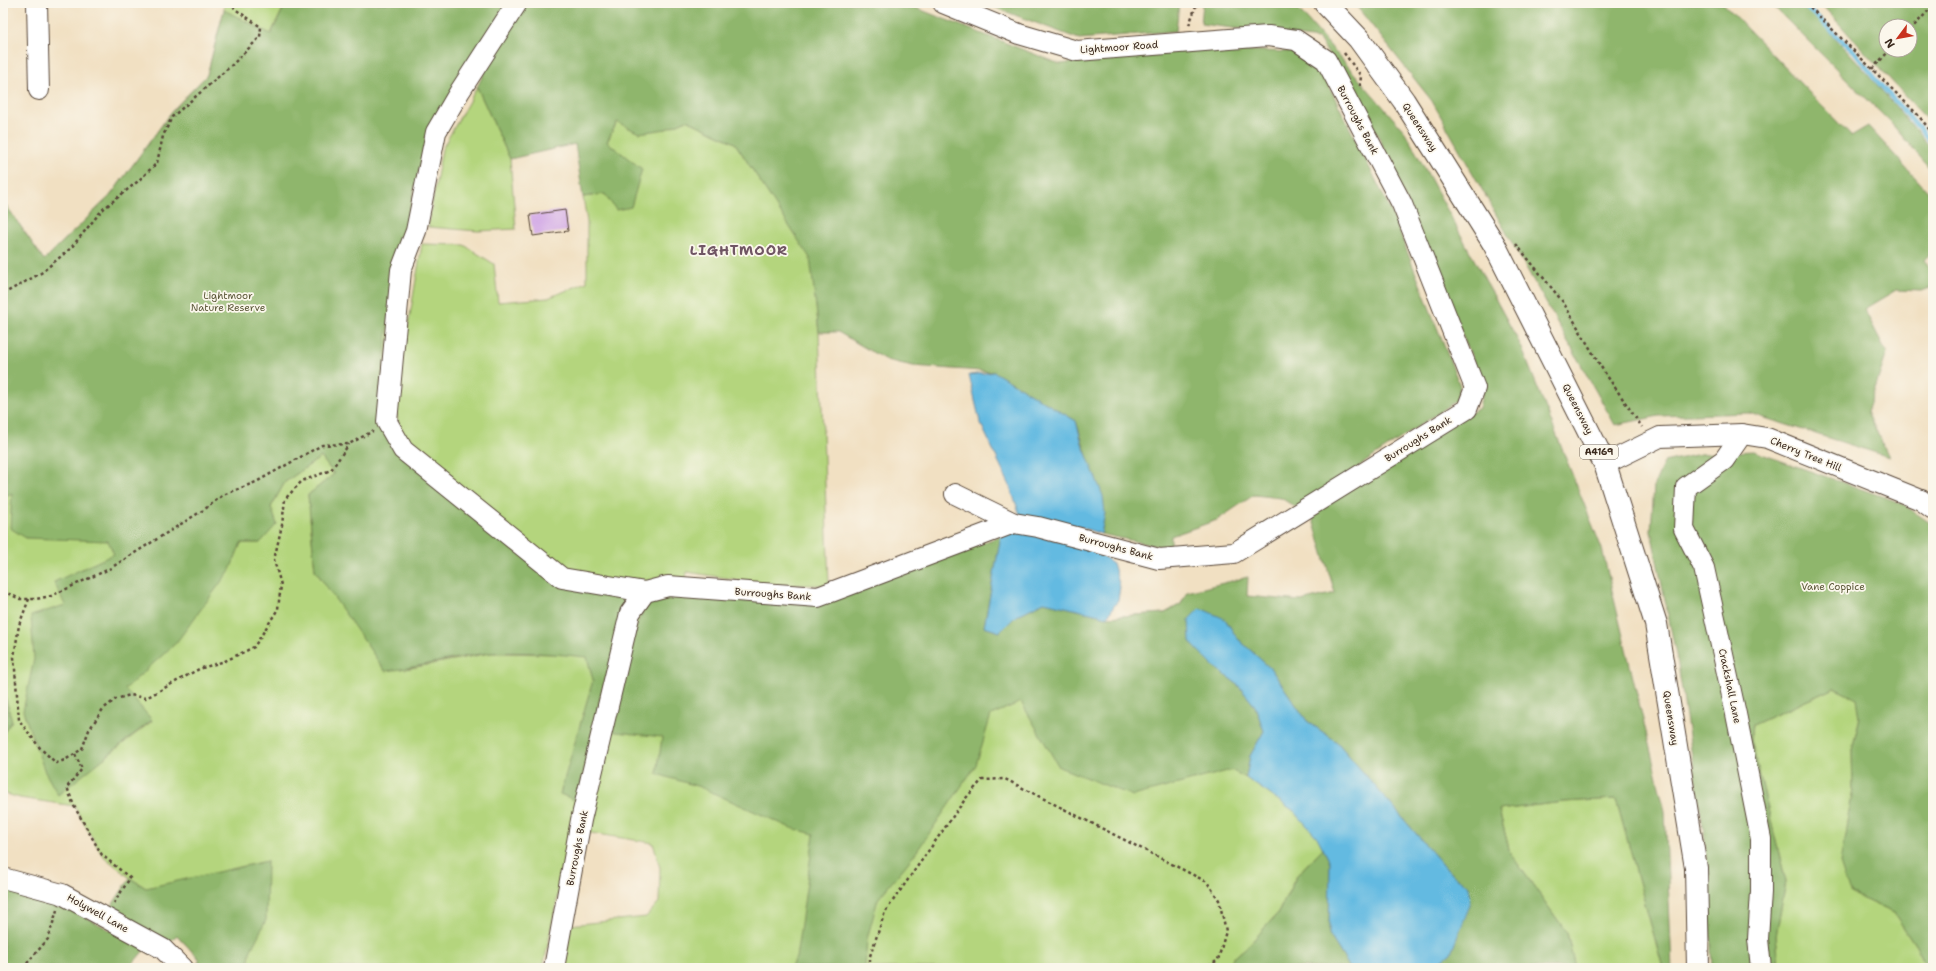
<svg xmlns="http://www.w3.org/2000/svg" width="1936" height="971" font-family="'Shantell Sans',sans-serif">
	<style>
		.green { fill: #b4d57d; stroke: #78804e; fill-rule: evenodd }
		.forest { fill: #8fb66c; stroke: #657045; fill-rule: evenodd }
		.water { fill: #64bae1; stroke: #507280 }
		.lines { fill: none; stroke-linecap: round; stroke-linejoin: round }
		.stream { stroke: #64bae1; stroke-width: 4.5 }
		.building { fill: #d1a7e6 }
		.minor-casing { stroke: #564537; stroke-width: 22 }
		.major-casing { stroke: #564537; stroke-width: 24 }
		.path { stroke: #564537; stroke-width: 2.5; stroke-dasharray: 3 3; stroke-linecap: butt }
		.minor { stroke: #fff; stroke-width: 20 }
		.major { stroke: #fff; stroke-width: 22 }
		.labels { text-anchor: middle; dominant-baseline: central; stroke-width: 3.5; stroke-linejoin: round; paint-order: stroke }
		.shield { fill: #fbf7ec; stroke: #75685c; stroke-width: 1 }
		.shield-label { font-size: 9px; font-weight: bold; fill: #3b2a1e }
		.street-label { font-size: 10px; fill: #3b2a1e; stroke: #fbf7ec }
		.park-label { font-size: 10px; fill: #595536; stroke: #fbf7ec }
		.district-label { font-size: 14px; font-weight: bold; letter-spacing: 1px; fill: #705664; stroke: #fbf7ec }
	</style>
	<rect width="100%" height="100%" fill="#fbf7ec"/>
	<filter id="ink" filterUnits="userSpaceOnUse"><feTurbulence type="fractalNoise" baseFrequency=".025" numOctaves="2"/><feDisplacementMap in="SourceGraphic" scale="8" xChannelSelector="R" yChannelSelector="G"/><feConvolveMatrix kernelMatrix="1 2 1 2 8 2 1 2 1" color-interpolation-filters="sRGB"/></filter>
	<filter id="wash" filterUnits="userSpaceOnUse"><feTurbulence type="fractalNoise" baseFrequency=".012" numOctaves="4" result="noise"/><feDisplacementMap in="SourceGraphic" scale="16" xChannelSelector="R" yChannelSelector="G"/><feGaussianBlur stdDeviation="0.9" result="paint"/><feColorMatrix in="noise" values="0 0 0 0 0 0 0 0 0 0 0 0 0 0 0 0 0 1.4 0 .05"/><feComposite in="paint" operator="in"/></filter>
	<g filter="url(#wash)">
		<rect width="100%" height="100%" fill="#f1e0c2"/>
		<!-- green -->
		<g class="green">
			<path d="M224,3H286L271,33L424,131L378,414L401,459L450,476L400,433L395,404L422,244L464,245L494,264L498,302L548,298L587,282V222L583,197L605,194L607,142L617,122L666,129L687,120L735,143L811,258L819,332L829,585H772L687,572L684,593L1107,617L1165,613L1181,604L1187,592L1246,778L1294,811L1317,836L1323,848L1297,875L1278,913L1250,944L1222,968H564L570,925L646,917L659,902L660,868L653,843L585,832L575,811L543,968H194L200,960L177,935L146,888L130,878L102,855L74,806L20,798L3,793V201L44,260L110,196L173,110L207,75L224,10ZM298,442L369,456L309,505L308,495L334,474L321,457L285,482L271,507L260,543H241ZM310,518L336,600L315,570ZM547,642L583,656L560,654L490,653L405,669ZM138,704L152,721L94,766Z"/>
			<path d="M477,87L510,159L516,229L478,231L428,227L442,149Z"/>
			<path d="M1834,688L1858,699L1860,717L1852,750L1853,789L1847,823L1850,893L1894,913L1916,946L1927,968H1779L1776,935L1786,882L1751,740L1753,725Z"/>
			<path d="M1616,799L1663,968H1575L1567,933L1510,853L1499,810L1563,802Z"/>
		</g>
		<!-- forest -->
		<g class="forest">
			<path d="M286,3H511L423,153L394,272L378,414L563,585L631,597L600,697L577,801L560,794L593,680L587,657C556,654 522,651 490,653C455,656 420,668 385,671L315,570L308,495L334,474L321,457L285,482L271,507L277,524L260,543H241L230,570L176,643L125,689L152,720L58,795L45,772L23,711L34,659L31,616L65,605L54,582L114,554L108,541L26,538L10,528L12,493L3,498V201L44,260L110,196L173,110L207,75L224,10L271,34Z"/>
			<path d="M527,3H903L1060,64L1195,49L1296,52L1324,76L1392,213L1460,386L1456,401L1297,508L1281,498L1254,495L1217,520L1171,536V549L1101,534L1105,513L1076,421L994,372L913,366L886,360L838,332H819L810,258L735,143L687,120L666,129L639,133L617,122L607,142L642,169L631,207L616,210L605,194L583,197L575,144L510,159L477,87L501,40Z"/>
			<path d="M983,3H1179L1176,31L1079,39Z"/>
			<path d="M1203,3H1293L1405,132L1521,346L1602,549L1665,811L1672,968H1663L1616,799L1563,802L1499,810L1510,853L1567,933L1575,968H1432L1451,953L1459,930L1469,886L1450,873L1337,742L1307,721L1271,669L1237,638L1225,619L1212,665L1237,684L1255,706L1264,731L1250,756L1246,778L1231,770L1133,796L1059,767L1021,702L991,715L976,765L915,854L878,899L867,939L865,968H790L796,958L814,834L791,828L700,787L657,774L662,737L608,731C614,707 633,613 651,602C661,596 673,595 684,593L814,605L1001,536L984,627L1000,632L1016,616L1044,602L1107,617L1165,613L1181,604L1187,592L1248,577L1247,596L1301,601L1335,593L1311,513L1479,408L1484,386L1378,135L1319,39L1201,24Z"/>
			<path d="M1354,3H1723L1851,136L1868,126L1933,197V251L1924,260L1933,274V287L1922,291L1896,290L1864,309L1887,353L1867,412L1889,457L1749,413L1659,416L1615,425L1432,101Z"/>
			<path d="M1770,3H1803L1854,58L1933,150V172L1890,122Z"/>
			<path d="M1820,3H1933V128L1922,114ZM1886,26H1910V50H1886Z"/>
			<path d="M1753,451L1901,503L1933,525V968H1927L1916,946L1894,913L1850,893L1840,863L1853,789L1852,750L1860,717L1857,699L1834,688L1753,725L1751,740L1786,882L1776,935L1779,968H1712L1705,841L1678,664L1651,531L1654,485L1664,462L1700,454Z"/>
			<path d="M3,688L12,721L3,734Z"/>
			<path d="M1323,848L1330,862L1329,934L1350,968H1222L1250,944L1278,913L1297,875Z"/>
			<path d="M267,861L266,920L250,952L248,968H194L200,960L177,935L165,946L111,907L130,878L146,888Z"/>
			<path d="M3,888L50,898L145,949L129,968H3Z"/>
		</g>
		<!-- water -->
		<g class="water">
			<path d="M994,372L1076,421L1082,443L1103,496L1105,513L1101,534L1080,527L1020,515L1009,484L980,422L969,375Z"/>
			<path d="M1015,531L1089,547L1113,563L1120,587L1118,600L1107,617L1044,602L1016,616L1000,632L984,627L1001,536Z"/>
			<path d="M1200,608L1225,619L1237,638L1271,669L1307,721L1337,742L1450,873L1469,886L1470,905L1451,953L1432,968H1350L1329,934L1330,862L1317,837L1294,811L1246,778L1250,756L1264,731L1255,706L1237,684L1212,665L1190,642L1189,619Z"/>
		</g>
		<g class="lines">
			<!-- stream -->
			<path class="stream" d="M1801,3L1854,51L1879,83L1933,144"/>
		</g>
		<g id="blocks">
			<!-- building -->
			<path class="building" d="M565,210L568,231L533,236L530,215Z"/>
		</g>
	</g>
	<g filter="url(#ink)">
		<use href="#blocks" fill-opacity="0" stroke="#564537" stroke-width="1"/>
		<g class="lines">
			<defs>
				<g id="minor">
					<path d="M37,3L39,90"/>
					<path d="M517,3L460,91L436,132L416,231L401,270L387,422L403,450L562,578L645,592"/>
					<path d="M1742,434L1724,460L1686,487L1684,529L1704,568L1736,714L1761,839V892L1758,939L1761,968"/>
					<path d="M1605,464L1660,437L1742,434L1767,438L1921,500L1933,509"/>
					<path d="M955,494L1014,523"/>
					<path d="M3,878L62,894L163,949L182,968"/>
					<path d="M554,968L581,820L630,613L645,592L668,586L818,597L1014,523L1038,527L1159,559L1234,553L1467,409L1475,388L1402,204L1326,60L1296,40L1268,36L1077,51L1019,34L943,3"/>
				</g>
				<path id="major" d="M1325,3L1359,39L1404,101L1494,244L1605,464L1656,624L1696,868L1698,968"/>
			</defs>
			<!-- minor casing -->
			<use href="#minor" class="minor-casing"/>
			<!-- major casing -->
			<use href="#major" class="major-casing"/>
			<!-- path -->
			<g class="path">
				<path d="M1806,3L1918,115L1933,134"/>
				<path d="M1189,25L1197,3"/>
				<path d="M1910,30L1933,6"/>
				<path d="M1344,53L1361,76L1360,86"/>
				<path d="M1872,69L1890,50"/>
				<path d="M1516,244L1563,302L1601,367L1642,427"/>
				<path d="M3,294L41,273L71,248L102,210L137,182L157,163L163,136L172,117L232,65L260,37L261,27L235,9L231,3"/>
				<path d="M3,591L20,599H36L51,596L109,569L205,509L223,495L256,482L322,445L349,444L373,431"/>
				<path d="M29,599L19,625L14,657L19,720L40,748L56,763L65,760L82,749L89,730L103,709L116,699L130,695L146,698L199,669L225,661L254,647L278,609L281,585L274,560L282,525L285,499L302,481L331,470L349,444"/>
				<path d="M75,754L82,769L67,787L74,806L102,855L130,878L114,903"/>
				<path d="M23,968L48,939L57,910"/>
				<path d="M870,968V956L885,912L966,798L982,780L1005,779L1207,882L1219,900L1226,931L1218,960L1206,968"/>
			</g>
			<!-- minor -->
			<use href="#minor" class="minor"/>
			<!-- major -->
			<use href="#major" class="major"/>
		</g>
	</g>
	<g class="labels">
		<!-- shield labels -->
		<rect class="shield" x="1580" y="445" width="38" height="14" rx="3"/>
		<g class="shield-label">
			<text x="1599" y="452">A4169</text>
		</g>
		<!-- street labels -->
		<g class="street-label">
			<text transform="translate(1119 47) rotate(-4)">Lightmoor Road</text>
			<text transform="translate(1358 120) rotate(62)">Burroughs Bank</text>
			<text transform="translate(1420 127) rotate(57)">Queensway</text>
			<text transform="translate(1578 409) rotate(63)">Queensway</text>
			<text transform="translate(1418 439) rotate(-32)">Burroughs Bank</text>
			<text transform="translate(1806 454) rotate(22)">Cherry Tree Hill</text>
			<text transform="translate(1116 547) rotate(15)">Burroughs Bank</text>
			<text transform="translate(773 594) rotate(4)">Burroughs Bank</text>
			<text transform="translate(1730 686) rotate(78)">Crackshall Lane</text>
			<text transform="translate(1671 718) rotate(81)">Queensway</text>
			<text transform="translate(577 848) rotate(-79)">Burroughs Bank</text>
			<text transform="translate(98 913) rotate(29)">Holywell Lane</text>
		</g>
		<!-- park labels -->
		<g class="park-label">
			<text x="228" y="295">Lightmoor<tspan x="228" dy="12">Nature Reserve</tspan></text>
			<text x="1833" y="586">Vane Coppice</text>
		</g>
		<!-- district labels -->
		<g class="district-label">
			<text x="739" y="250">LIGHTMOOR</text>
		</g>
	</g>
	<!-- margin -->
	<rect width="1936" height="971" fill="none" stroke="#fbf7ec" stroke-width="16"/>
	<!-- north arrow -->
	<g transform="translate(1898 38) rotate(238)"><circle r="19" fill="#fbf7ec" stroke="#aea59a"/>
	<path d="M0-3L7 15L0 10L-7 15Z" fill="#c8321e"/>
	<text y="-6" font-size="11" font-weight="bold" text-anchor="middle" fill="#3b2a1e">N</text>
	</g>
</svg>
